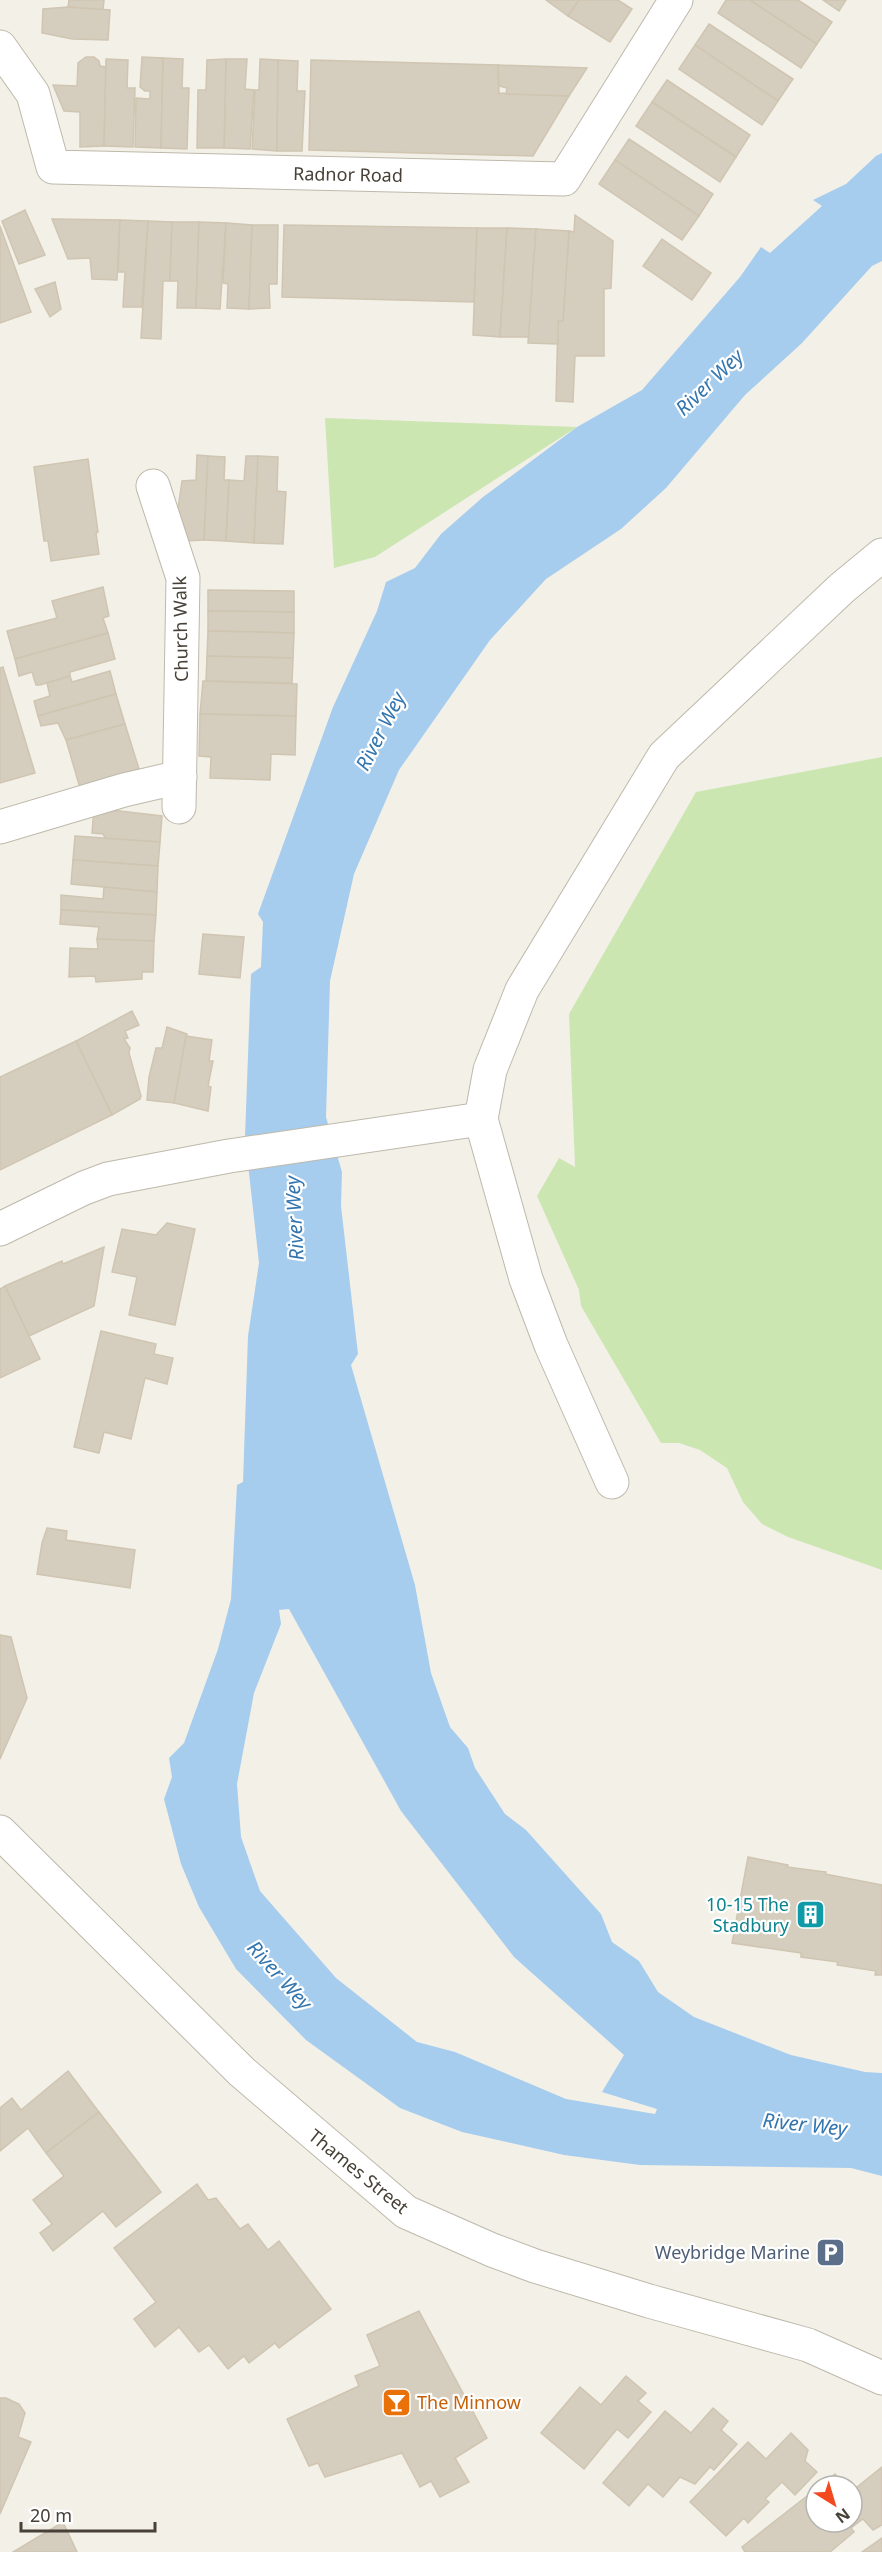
<svg xmlns="http://www.w3.org/2000/svg" width="882" height="2552" font-family="'Noto Sans',sans-serif">
	<style>
		.green { fill: #cce6b2 }
		.water { fill: #a6cdee; fill-rule: evenodd }
		.building { fill: #d5cdbe; stroke: #cfc5b1; stroke-width: 1.5 }
		.lines { fill: none; stroke-linecap: round; stroke-linejoin: round }
		.minor-casing { stroke: #bfb9ab; stroke-width: 35 }
		.minor { stroke: #fff; stroke-width: 33 }
		.labels { text-anchor: middle; dominant-baseline: central; stroke-width: 4.5; stroke-linejoin: round; paint-order: stroke }
		.street-label { font-size: 18px; fill: #474137; stroke: #fff }
		.culture-label { font-size: 18px; fill: #0d838f; stroke: #fff; text-anchor: end }
		.service-label { font-size: 18px; fill: #4e5e75; stroke: #fff; text-anchor: end }
		.food-label { font-size: 18px; fill: #c56008; stroke: #fff; text-anchor: start }
		.water-label { font-size: 20px; font-style: italic; fill: #3375af; stroke: #fff }
	</style>
	<rect width="100%" height="100%" fill="#f3f0e8"/>
	<!-- green -->
	<g class="green">
		<path d="M325,418L577,427L375,557L334,568Z"/>
		<path d="M882,757V1570L788,1537L762,1524L743,1502L727,1468L700,1450L679,1443H661L581,1306L579,1290L537,1196L559,1158L575,1167L569,1014L696,792Z"/>
	</g>
	<!-- water -->
	<path class="water" d="M882,153V261L872,266L802,343L745,395L666,488L621,529L546,579L490,640L399,770L354,874L330,981L326,1117L342,1172L341,1206L358,1354L351,1365L415,1585L431,1673L450,1727L468,1748L475,1768L505,1814L526,1830L601,1914L612,1942L639,1961L658,1992L694,2017L791,2055L865,2072L882,2073V2176L851,2168L640,2165L564,2155L462,2132L400,2108L306,2040L236,1969L199,1907L181,1864L164,1799L172,1777L169,1758L184,1743L218,1649L231,1599L237,1485L243,1482L248,1336L259,1263L245,1137L251,974L261,967L263,922L258,914L333,707L377,611L386,582L415,568L441,534L483,497L577,427L642,390L740,277L761,247L770,253L822,206L813,200L846,184L876,156ZM289,1609L401,1811L514,1957L624,2055L602,2092L657,2109L655,2114L566,2099L455,2052L417,2042L336,1978L260,1891L241,1837L237,1784L254,1693L281,1624L279,1610Z"/>
	<!-- building -->
	<g class="building">
		<path d="M69,0H104L103,10L68,7Z"/>
		<path d="M546,0H579L568,16Z"/>
		<path d="M579,0H618L632,9L610,42L568,16Z"/>
		<path d="M726,0H750L817,44L801,68L718,13Z"/>
		<path d="M750,0H798L832,22L817,44Z"/>
		<path d="M823,0H846L839,11Z"/>
		<path d="M68,7L110,10L108,40L72,39L42,33L43,9Z"/>
		<path d="M709,24L793,79L778,101L695,45Z"/>
		<path d="M695,45L778,101L762,125L679,69Z"/>
		<path d="M86,57H94L99,61L100,66L106,67L104,146L80,147V112L64,111L53,85L77,86L78,63Z"/>
		<path d="M142,57L163,58L161,148L135,147L136,98L150,99V91H145L140,87Z"/>
		<path d="M163,58L183,59L182,88H189L187,149L161,148Z"/>
		<path d="M106,59L128,60L127,88H135L133,147L104,146Z"/>
		<path d="M226,59H247L245,89L254,90L250,149L224,148Z"/>
		<path d="M226,59L224,148H197L198,90H206L207,60Z"/>
		<path d="M260,59L278,60L277,151L252,149L255,90H259Z"/>
		<path d="M278,60L298,61L297,91H305L302,151H277Z"/>
		<path d="M311,60L498,65L499,93L569,96L533,156L309,150Z"/>
		<path d="M498,65L587,68L569,96L506,94L507,88L499,86Z"/>
		<path d="M667,80L750,135L736,157L652,102Z"/>
		<path d="M652,102L736,157L720,182L636,126Z"/>
		<path d="M629,139L713,194L699,216L615,160Z"/>
		<path d="M615,160L699,216L682,240L599,184Z"/>
		<path d="M25,210L45,255L19,264L2,221Z"/>
		<path d="M575,215L613,241L611,288L604,289V356H575L573,402L556,401L558,321H563L569,231L574,232Z"/>
		<path d="M52,219L120,220L117,280L92,279L90,258L68,259Z"/>
		<path d="M120,220L148,221L142,307H123L125,272H118Z"/>
		<path d="M148,221L172,222L170,281H163L161,339L141,338Z"/>
		<path d="M172,222H199L196,308H177L178,281H170Z"/>
		<path d="M199,222L226,223L220,309L196,308Z"/>
		<path d="M226,223L252,225L249,309L227,308L228,284L223,283Z"/>
		<path d="M252,225H278L277,284H269L270,308L249,309Z"/>
		<path d="M284,225L477,228L474,302L282,297Z"/>
		<path d="M0,226L31,312L0,323Z"/>
		<path d="M477,228H507L500,337L473,335Z"/>
		<path d="M507,228L536,229L529,337H500Z"/>
		<path d="M536,229L569,231L563,321H558V344L528,343Z"/>
		<path d="M662,239L711,273L692,300L643,266Z"/>
		<path d="M55,282L61,309L50,317L35,289Z"/>
		<path d="M197,455L208,456L204,540L185,541L177,516L182,481L196,480Z"/>
		<path d="M208,456L225,457L224,480H229L226,541L204,540Z"/>
		<path d="M246,456H258L254,543L226,541L229,480L244,481Z"/>
		<path d="M258,456L278,457L277,491L286,492L283,544L254,543Z"/>
		<path d="M88,459L98,532L96,533L99,554L51,561L48,541H44L34,467Z"/>
		<path d="M103,587L109,616L103,618L108,633L15,659L7,631L57,618L52,601Z"/>
		<path d="M208,590L294,591V612L208,611Z"/>
		<path d="M208,611L294,612V633L208,631Z"/>
		<path d="M208,631L294,633L293,658L207,656Z"/>
		<path d="M108,633L115,659L70,672V676L40,685H36L32,672L19,676L15,659Z"/>
		<path d="M207,656L293,658L292,683L206,681Z"/>
		<path d="M3,667L35,773L0,783V668Z"/>
		<path d="M110,671L116,694L38,716L34,701L50,696L47,683L70,676L72,682Z"/>
		<path d="M203,681L297,684L296,716L200,714Z"/>
		<path d="M116,694L125,724L66,740L58,723L41,726L38,716Z"/>
		<path d="M200,714L296,716L295,755L271,754L270,780L210,778L211,757L199,756Z"/>
		<path d="M125,724L139,769L80,788L66,740Z"/>
		<path d="M94,808L162,816L160,842L106,839L103,834L92,833Z"/>
		<path d="M75,836L160,842L158,866L73,860Z"/>
		<path d="M73,860L158,866L157,892L71,884Z"/>
		<path d="M104,887L157,892L156,915L61,910V895L103,899Z"/>
		<path d="M61,910L156,915L154,941L97,939L99,927L60,924Z"/>
		<path d="M203,934L244,937L240,978L199,974Z"/>
		<path d="M97,939L154,941L153,972H142V979L96,982L95,976L69,977L70,948L98,949Z"/>
		<path d="M132,1011L139,1025L125,1031L128,1038L124,1039L130,1048L129,1053L141,1096L140,1099L112,1115L76,1041Z"/>
		<path d="M167,1027L187,1034L174,1103L147,1100L149,1077L156,1048H162Z"/>
		<path d="M186,1036L212,1040L209,1061H213L208,1086L211,1087L208,1111L174,1103Z"/>
		<path d="M76,1041L112,1115L0,1170V1077Z"/>
		<path d="M167,1223L195,1229L175,1325L129,1315L137,1277L112,1272L122,1229L156,1235Z"/>
		<path d="M104,1247L94,1306L29,1336L5,1286L62,1261L63,1264Z"/>
		<path d="M5,1286L40,1359L0,1378V1289Z"/>
		<path d="M101,1331L156,1344L154,1354L173,1358L167,1384L145,1378L131,1439L104,1432L99,1453L74,1447Z"/>
		<path d="M47,1528L67,1531L66,1540L135,1550L130,1588L37,1574L42,1543Z"/>
		<path d="M0,1635L11,1637L27,1698L0,1759Z"/>
		<path d="M748,1857L788,1865L787,1867L826,1872L825,1874L882,1885V1975H875L876,1971L837,1965L838,1962L801,1957V1953L732,1943Z"/>
		<path d="M68,2071L99,2112L46,2153L28,2128L0,2151V2108L12,2098L21,2110Z"/>
		<path d="M99,2112L161,2192L116,2227L103,2211L53,2251L40,2233L52,2224L33,2200L64,2176L46,2153Z"/>
		<path d="M197,2184L208,2200L216,2198L240,2229L248,2224L268,2250L279,2241L331,2309L279,2348L275,2343L249,2363L244,2356L228,2369L209,2345L199,2352L179,2327L155,2347L134,2319L156,2302L114,2248Z"/>
		<path d="M419,2311L487,2438L455,2458L469,2482L440,2497L431,2481L420,2487L402,2453L325,2477L318,2463L309,2466L287,2419L359,2386L355,2376L380,2366L367,2335Z"/>
		<path d="M626,2376L646,2393L638,2401L651,2412L628,2438L617,2429L584,2469L541,2433L580,2387L601,2405Z"/>
		<path d="M0,2398H6L19,2404L25,2413L18,2437L31,2442L0,2514Z"/>
		<path d="M713,2408L728,2421L721,2430L737,2444L714,2470L710,2467L695,2484L680,2477L663,2497L648,2484L629,2506L603,2483L665,2411L691,2433Z"/>
		<path d="M791,2433L808,2450L805,2461L817,2472L795,2495L782,2482L765,2499L769,2502L748,2523L744,2518L726,2536L690,2502L748,2442L766,2459Z"/>
		<path d="M882,2467V2525L873,2530L863,2519L851,2528L854,2532L830,2552H745L742,2547L816,2489V2522H852V2491Z"/>
		<path d="M835,2474L844,2486H820Z"/>
		<path d="M63,2522L77,2552H13Z"/>
		<path d="M882,2538V2552H862Z"/>
	</g>
	<g class="lines">
		<defs>
			<g id="minor">
				<path d="M0,47L33,94L53,167L564,179L676,0"/>
				<path d="M153,486L183,578L179,807"/>
				<path d="M0,827L124,790L180,777"/>
				<path d="M0,1229L84,1188L108,1179L229,1156L481,1119"/>
				<path d="M612,1482L551,1345L526,1279L481,1119L490,1070L522,990L664,756L842,588L882,555"/>
				<path d="M0,1832L242,2072L406,2212L492,2250L535,2266L649,2301L808,2345L882,2378"/>
			</g>
		</defs>
		<!-- minor casing -->
		<use href="#minor" class="minor-casing"/>
		<!-- minor -->
		<use href="#minor" class="minor"/>
	</g>
	<!-- icons -->
	<defs>
		<symbol id="building-square" viewBox="-11 -11 22 22"><rect x="-9" y="-9" width="18" height="18" rx="4" fill="#0f9aa8" stroke="#fff"/><path d="M-4-6H4V6H1V3H-1V6H-4ZM-2.5-4.3h1.7v1.8h-1.7ZM.8-4.3h1.7v1.8H.8ZM-2.5-1h1.7V.8h-1.7ZM.8-1h1.7V.8H.8Z" fill="#fff"/></symbol>
		<symbol id="parking-square" viewBox="-11 -11 22 22"><rect x="-9" y="-9" width="18" height="18" rx="4" fill="#5c6f8a" stroke="#fff"/><path d="M-3.5-5.5H1a3.5 3.5 0 0 1 0 7H-1V5.5H-3.5ZM-1-3.4V-.6H.8a1.4 1.4 0 0 0 0-2.8Z" fill="#fff"/></symbol>
		<symbol id="bar-square" viewBox="-11 -11 22 22"><rect x="-9" y="-9" width="18" height="18" rx="4" fill="#e8710a" stroke="#fff"/><path d="M-6-5H6L.8 .8V4.5H3.5V6h-7V4.5H-.8V.8Z" fill="#fff"/></symbol>
	</defs>
	<g fill-rule="evenodd">
		<use href="#building-square" x="794" y="1898" width="33" height="33"/>
		<use href="#parking-square" x="814" y="2236" width="33" height="33"/>
		<use href="#bar-square" x="380" y="2386" width="33" height="33"/>
	</g>
	<g class="labels">
		<!-- street labels -->
		<g class="street-label">
			<text transform="translate(348 174) rotate(1)">Radnor Road</text>
			<text transform="translate(180 629) rotate(-91)">Church Walk</text>
			<text transform="translate(359 2171) rotate(39)">Thames Street</text>
		</g>
		<!-- culture labels -->
		<g class="culture-label">
			<text x="789" y="1904">10-15 The<tspan x="789" dy="21">Stadbury</tspan></text>
		</g>
		<!-- service labels -->
		<g class="service-label">
			<text x="810" y="2252">Weybridge Marine</text>
		</g>
		<!-- food labels -->
		<g class="food-label">
			<text x="417" y="2402">The Minnow</text>
		</g>
		<!-- water labels -->
		<g class="water-label">
			<text transform="translate(709 382) rotate(-44)">River Wey</text>
			<text transform="translate(380 731) rotate(-63)">River Wey</text>
			<text transform="translate(294 1218) rotate(-93)">River Wey</text>
			<text transform="translate(280 1975) rotate(48)">River Wey</text>
			<text transform="translate(805 2124) rotate(6)">River Wey</text>
		</g>
	</g>
	<!-- north arrow -->
	<g transform="translate(834 2504) rotate(143)"><circle r="28" fill="#ffffff" stroke="#b5b3af" stroke-width="1.5"/>
	<path d="M0-4.5L10 22L0 15L-10 22Z" fill="#f3491f"/>
	<text y="-9" font-size="16" font-weight="bold" text-anchor="middle" fill="#474137">N</text>
	</g>
	<!-- scale -->
	<path d="M21 2522v9h134v-9" fill="none" stroke="#474137" stroke-width="3"/>
	<text x="30" y="2522" font-size="18" fill="#474137" stroke="#ffffff" stroke-width="4.5" paint-order="stroke">20 m</text>
</svg>
